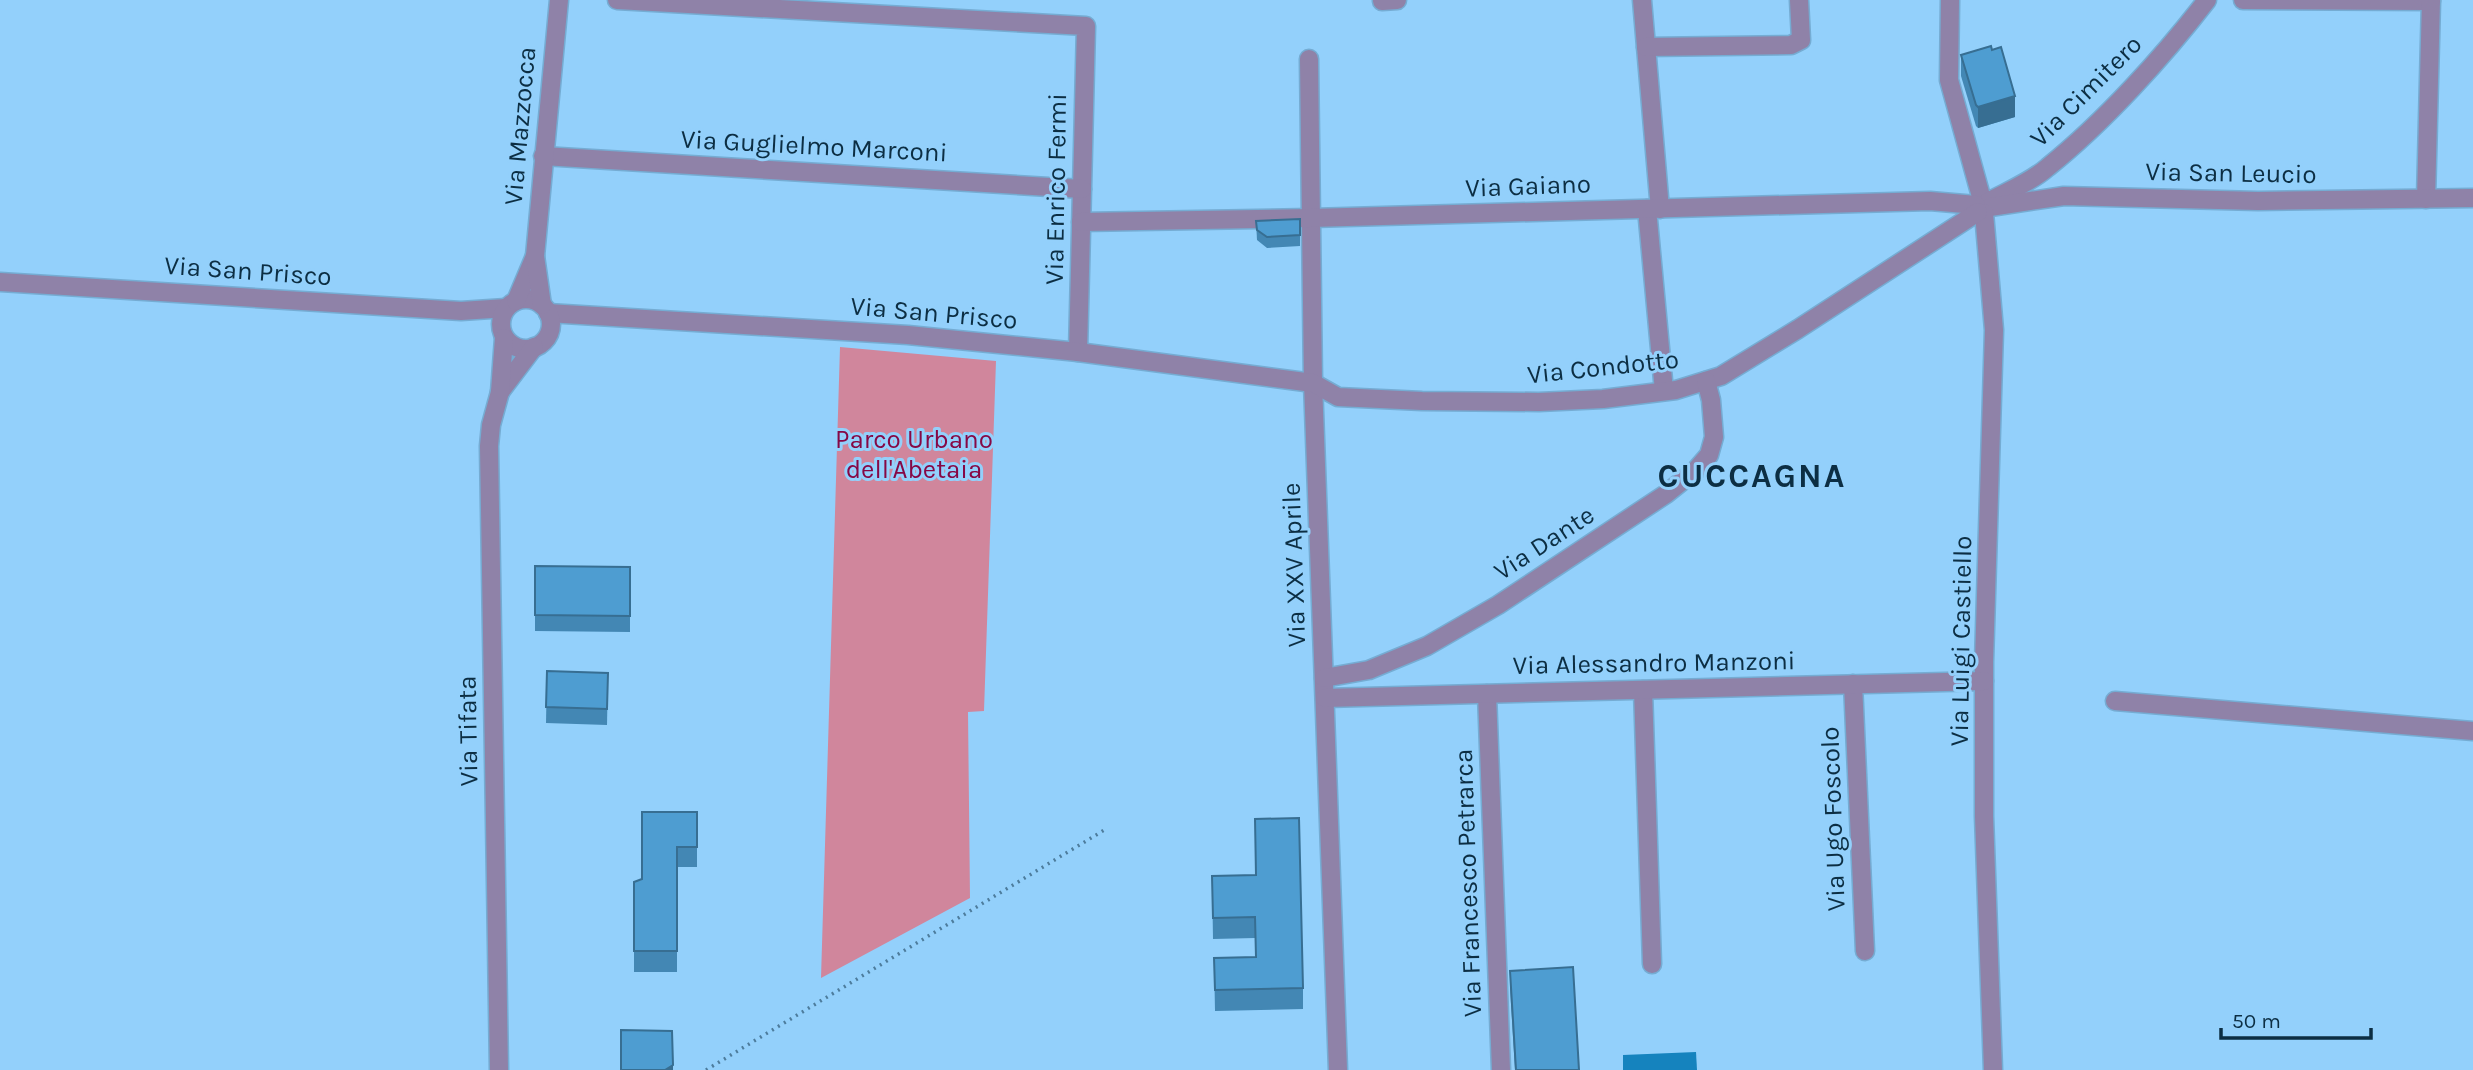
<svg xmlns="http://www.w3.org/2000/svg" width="2473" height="1070" font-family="Karla,sans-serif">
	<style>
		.green { fill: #d0869c }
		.water { fill: #1583be }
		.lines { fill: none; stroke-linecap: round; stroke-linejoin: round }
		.minor-casing { stroke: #75acd3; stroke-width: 21 }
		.tertiary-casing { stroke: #75acd3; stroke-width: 21 }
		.path { stroke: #4d7c9c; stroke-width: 3.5; stroke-dasharray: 2 5; stroke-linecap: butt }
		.minor { stroke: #8f82a8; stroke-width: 18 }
		.tertiary { stroke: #8f82a8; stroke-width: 18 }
		.wall { fill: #4387b4 }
		.shaded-wall { fill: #376e92 }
		.building { fill: #4e9dd1; stroke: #376e92; stroke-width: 2 }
		.labels { text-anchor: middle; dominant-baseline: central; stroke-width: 6; stroke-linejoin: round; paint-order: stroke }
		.street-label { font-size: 26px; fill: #0c2e43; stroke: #93d0fb }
		.park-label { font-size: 26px; fill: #860845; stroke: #93d0fb }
		.district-label { font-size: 33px; font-weight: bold; letter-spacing: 2px; fill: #0c2e43; stroke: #93d0fb }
	</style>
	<rect width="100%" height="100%" fill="#93d0fb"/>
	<!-- green -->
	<path class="green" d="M840,347L996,361L984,711L968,712L970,898L821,978Z"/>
	<!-- water -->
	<path class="water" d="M1696,1052L1697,1070H1623V1055Z"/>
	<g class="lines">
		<defs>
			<g id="minor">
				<path d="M617,0L1086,26L1078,352"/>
				<path d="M1642,0L1660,209"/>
				<path d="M1950,0L1949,80L1982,200"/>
				<path d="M2243,0L2431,1"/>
				<path d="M1382,1L1397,0"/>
				<path d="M1646,47L1791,45L1801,40L1799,0"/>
				<path d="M1309,59L1313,383L1338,1070"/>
				<path d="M543,156L1082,189"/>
				<path d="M2426,199L2431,0"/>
				<path d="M1988,202C2008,191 2031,182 2048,167C2104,122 2163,57 2207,0"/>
				<path d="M1990,207L2064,196L2258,201L2473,198"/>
				<path d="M1647,209L1664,391"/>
				<path d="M1984,213L1994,330L1984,662V816L1993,1070"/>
				<path d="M1081,222L1311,218L1930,201L1976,205"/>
				<path d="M548,313L908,335L1078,352L1313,383L1338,397L1422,401L1539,402L1603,399L1676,390L1721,376L1798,329L1978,212"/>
				<path d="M1324,678L1369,670L1427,646L1498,605L1666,494L1696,470L1709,455L1714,437L1711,400L1706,381"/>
				<path d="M1853,684L1865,951"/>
				<path d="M1643,690L1652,964"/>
				<path d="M1487,694L1501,1070"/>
				<path d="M1325,698L1984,681"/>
				<path d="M2115,701L2473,731"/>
			</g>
			<g id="tertiary">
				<path d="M0,282L461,311L506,308"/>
				<circle cx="526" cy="324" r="25"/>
				<path d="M516,301L535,256"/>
				<path d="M542,305L535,256L559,0"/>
				<path d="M500,392L534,347"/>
				<path d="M499,1070L489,446L491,425L500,392L504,338"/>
			</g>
		</defs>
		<!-- minor casing -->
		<use href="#minor" class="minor-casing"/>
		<!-- tertiary casing -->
		<use href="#tertiary" class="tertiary-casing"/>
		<!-- path -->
		<path class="path" d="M706,1070L1106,829"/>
		<!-- minor -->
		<use href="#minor" class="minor"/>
		<!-- tertiary -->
		<use href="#tertiary" class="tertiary"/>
	</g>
	<!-- wall -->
	<g class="wall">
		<path d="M1961,55L2015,117L1978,128L1976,126L1961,76Z"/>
		<path d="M1300,219V246L1267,248L1257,240L1256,221Z"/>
		<path d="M535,566L630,567V632L535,631Z"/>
		<path d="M547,671L608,673L607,725L546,723Z"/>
		<path d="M697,812V867H677V972H634V882L642,879Z"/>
		<path d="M1255,875L1303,988V1009L1215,1011L1214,958L1256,957L1255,938L1213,939L1212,876Z"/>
		<path d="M1510,971L1579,1070H1515L1510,987Z"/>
	</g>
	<!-- shaded-wall -->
	<g class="shaded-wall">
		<path d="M2015,96V117L1978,128V107Z"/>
		<path d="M673,1065V1070H665Z"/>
	</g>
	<!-- building -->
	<g class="building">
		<path d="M1991,46L1992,50L2001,47L2015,96L1978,107L1976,105L1961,55Z"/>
		<path d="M1300,219V235L1267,237L1257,230L1256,221Z"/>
		<path d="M535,566L630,567V616L535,615Z"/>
		<path d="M547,671L608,673L607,709L546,707Z"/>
		<path d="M642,812H697V847H677V951H634V882L642,879Z"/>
		<path d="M1299,818L1303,988L1215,990L1214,958L1256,957L1255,917L1213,918L1212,876L1256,875L1255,819Z"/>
		<path d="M1573,967L1579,1070H1516L1510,971Z"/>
		<path d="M621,1030L672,1031L673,1065L665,1070H621Z"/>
	</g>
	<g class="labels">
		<!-- street labels -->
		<g class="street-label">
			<text transform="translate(2086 91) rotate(-45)">Via Cimitero</text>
			<text transform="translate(520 126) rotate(-85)">Via Mazzocca</text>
			<text transform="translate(814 146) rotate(3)">Via Guglielmo Marconi</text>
			<text transform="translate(2231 173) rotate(1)">Via San Leucio</text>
			<text transform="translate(1528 186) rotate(-2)">Via Gaiano</text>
			<text transform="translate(1056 189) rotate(-89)">Via Enrico Fermi</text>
			<text transform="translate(248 271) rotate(4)">Via San Prisco</text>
			<text transform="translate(934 313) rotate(5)">Via San Prisco</text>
			<text transform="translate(1603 367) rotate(-6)">Via Condotto</text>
			<text transform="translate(1544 543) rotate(-33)">Via Dante</text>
			<text transform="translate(1294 565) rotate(-92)">Via XXV Aprile</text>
			<text transform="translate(1961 641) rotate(-89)">Via Luigi Castiello</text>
			<text transform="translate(1654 663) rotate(-1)">Via Alessandro Manzoni</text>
			<text transform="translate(468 731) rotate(-91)">Via Tifata</text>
			<text transform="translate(1833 819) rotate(-92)">Via Ugo Foscolo</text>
			<text transform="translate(1468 883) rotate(-92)">Via Francesco Petrarca</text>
		</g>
		<!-- park labels -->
		<g class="park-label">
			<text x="914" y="439">Parco Urbano<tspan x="914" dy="30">dell'Abetaia</tspan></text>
		</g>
		<!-- district labels -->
		<g class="district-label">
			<text x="1752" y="476">CUCCAGNA</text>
		</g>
	</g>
	<!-- scale -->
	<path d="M2221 1028v10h150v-10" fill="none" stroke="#0c2e43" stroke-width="3.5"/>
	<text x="2232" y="1028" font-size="21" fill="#0c2e43" stroke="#93d0fb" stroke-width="5" paint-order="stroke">50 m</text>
</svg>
